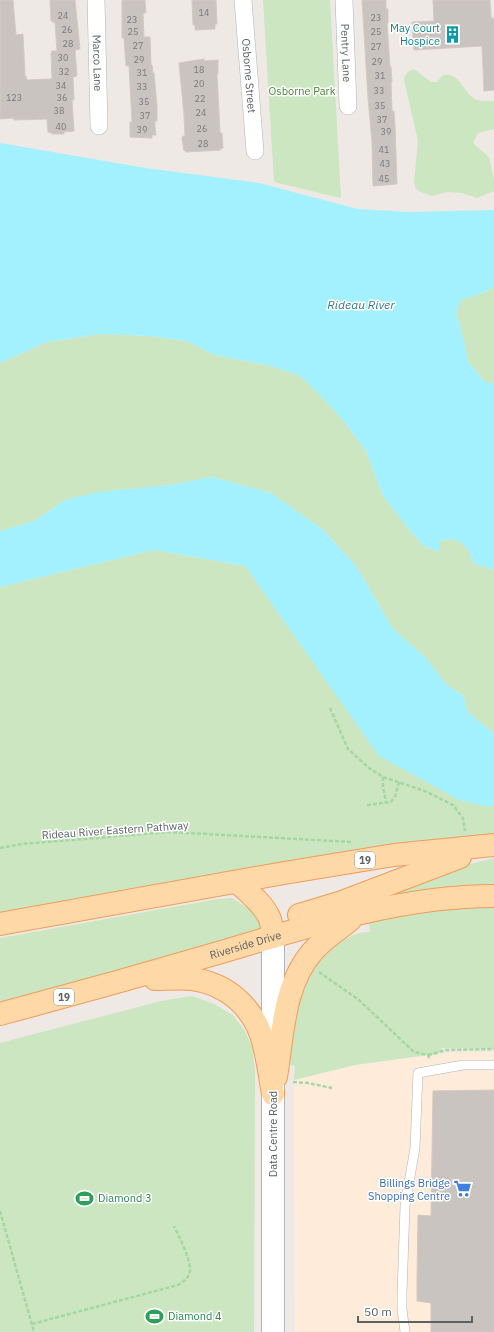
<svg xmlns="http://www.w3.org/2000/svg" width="494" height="1332" font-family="'IBM Plex Sans',sans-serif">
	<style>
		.commercial { fill: #feebd9 }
		.green { fill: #cbe6c0 }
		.water { fill: #a3f1ff }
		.building { fill: #cac4c1; stroke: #d3c9c2 }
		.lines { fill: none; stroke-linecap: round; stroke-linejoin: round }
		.lane-casing { stroke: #afb4b6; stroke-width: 10 }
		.street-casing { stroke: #afb4b6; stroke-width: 18 }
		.secondary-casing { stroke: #b0b6b9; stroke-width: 24 }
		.primary-casing { stroke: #f19c5a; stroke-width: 24 }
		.path { stroke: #a4d8a3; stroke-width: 2.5; stroke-dasharray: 4 2; stroke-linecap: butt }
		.lane { stroke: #fff; stroke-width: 9 }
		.street { stroke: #fff; stroke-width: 17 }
		.secondary { stroke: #fff; stroke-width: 22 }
		.primary { stroke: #ffd8a8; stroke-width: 22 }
		.labels { text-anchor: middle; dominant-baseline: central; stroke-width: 3; stroke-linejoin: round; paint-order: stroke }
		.number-label { font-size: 9px; fill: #787a7b }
		.shield { fill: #fff; stroke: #8d9192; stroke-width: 1 }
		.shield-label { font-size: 10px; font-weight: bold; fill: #5c6264 }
		.culture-label { font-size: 11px; fill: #0d838f; stroke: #fff; text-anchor: end }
		.street-label { font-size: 11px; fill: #5c6264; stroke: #fff }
		.park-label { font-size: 11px; fill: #478334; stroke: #fff }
		.shop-label { font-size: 11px; fill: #366cbe; stroke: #fff; text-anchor: end }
		.leisure-label { font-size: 11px; fill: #27864d; stroke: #fff; text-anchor: start }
		.water-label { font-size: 12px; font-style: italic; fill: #35798e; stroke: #fff }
	</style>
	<rect width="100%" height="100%" fill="#eee9e4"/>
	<!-- commercial -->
	<path class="commercial" d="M459,1052H494V1332H295L294,1080L355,1065L428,1055Z"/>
	<!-- green -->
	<g class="green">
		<path d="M263,0H330L341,198L274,182Z"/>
		<path d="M414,69L431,82H437L443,75C459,72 462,89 472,97C477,102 487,101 494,101V129L478,133L473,142L476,146L489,157L494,180V191L477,198L462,193L447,192L432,196L418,191L415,187L414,182L418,141L404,80C405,74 408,71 414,69Z"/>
		<path d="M494,287V382L486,383L468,362L464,341L456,312L461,300L480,294Z"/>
		<path d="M101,334L149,336L187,341L214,355L271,366L300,376L318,393L342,419L366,451L383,496L410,531L424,546L438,552L439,542L447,539L460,541L469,551L473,563L494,570V734L467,711L464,696L447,685L425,657L393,629L356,566L322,529L271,493L212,477L170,485L65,500L34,521L0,531V363L47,342Z"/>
		<path d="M154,550L245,566L320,672L484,806H494V835L0,924V587Z"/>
		<path d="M494,858V886L381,900C417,882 454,867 494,858Z"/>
		<path d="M232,898L253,911L262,924C259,932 252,934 244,937L0,1002V938L218,899Z"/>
		<path d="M494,906V1049L442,1048L437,1055H428L355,1065L294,1080L295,1066L290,1065V1020L305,974L310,976C318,960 340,939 357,934C361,932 366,932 370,932L369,923L372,922L407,914L449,909Z"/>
		<path d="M192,996L214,1004L233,1015L245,1031L253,1049L255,1073L254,1332H0V1043L161,1001Z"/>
	</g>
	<!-- water -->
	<g class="water">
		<path d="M0,143L146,168L259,183L358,209L408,212L494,210V287L480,294L461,300L456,312L464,341L468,362L486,383L494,382V570L473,563L469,551L459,541L447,539L439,542V552L424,546L410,531L383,496L366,451L342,419L318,393L300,376L271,366L214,355L187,341L149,336L101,334L47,342L0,363Z"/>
		<path d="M212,477L271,493L322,529L356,566L393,629L425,657L447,685L464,696L467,711L494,734V806H484L459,800L379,756L245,566L154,550L0,587V531L34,521L65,500L98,492L170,485Z"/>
	</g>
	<!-- building -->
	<g class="building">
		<path d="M0,0H13L16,35L23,34L25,76H26L27,80L52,79L51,53L52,51H57L55,22L53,23V20L51,21L50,0H75L80,49L75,50L77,76L73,77L74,100H72L74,131L64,132V134H52V133L48,132L47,119L14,120V118L0,119Z"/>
		<path d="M122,0H145L146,13H143L144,37H150L151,65H152L153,73H154L157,106V121H155V126L156,135H152V138L130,137V122H132L129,66H126L124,38H122Z"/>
		<path d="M192,0H216L217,24H215V29L195,30V25H193Z"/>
		<path d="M362,0H386V9H388V23H387L390,67H391L392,82H391L392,111H394L395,126L397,184L373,186L372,142L368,98Z"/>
		<path d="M433,0H490L491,18H494V90L484,91L482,46L414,50L412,22L434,21Z"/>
		<path d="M204,59V61L218,60V74H217L220,133H222L223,148L220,149L221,150L186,152L185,150L184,151L182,138L183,136H185L184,115L179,63Z"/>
		<path d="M494,1090V1332H431V1303L417,1301V1279L418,1215L431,1216L433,1091Z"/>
	</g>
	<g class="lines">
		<defs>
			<path id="lane" d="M405,1332L402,1309V1294L405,1206L415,1148L418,1073L463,1065H494"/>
			<g id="street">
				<path id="s1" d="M96,0L99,126"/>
				<path id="s2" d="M243,0L255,151"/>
				<path id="s3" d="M344,0L348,106"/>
			</g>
			<path id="secondary" d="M273,1332V937"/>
			<g id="primary">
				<path d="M237,882C248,892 261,902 268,915C272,921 272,930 273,937"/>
				<path d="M299,915L342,902L460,857"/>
				<path d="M0,924L284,873L394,855L494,845"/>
				<path d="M155,979C167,979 180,978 192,979C229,984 256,1010 264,1045C268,1061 270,1077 273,1094"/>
				<path id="s4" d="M0,1014C75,994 150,973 225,951C312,925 402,896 494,896"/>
				<path d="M276,1077C283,1035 283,985 313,951C323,939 338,930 350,920"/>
			</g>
		</defs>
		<!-- lane casing -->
		<use href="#lane" class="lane-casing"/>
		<!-- street casing -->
		<use href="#street" class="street-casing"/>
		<!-- secondary casing -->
		<use href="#secondary" class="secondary-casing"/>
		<!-- primary casing -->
		<use href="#primary" class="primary-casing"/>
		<!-- path -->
		<g class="path">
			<path d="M330,708L348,749L369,768L383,777L425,791L453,805L463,818L465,831"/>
			<path d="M383,777V787L386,802"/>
			<path d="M367,805L391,802L395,796L399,782"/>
			<path d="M0,848L22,844L169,832L352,842"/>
			<path d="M319,972L359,1000L414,1052L428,1055L430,1060"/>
			<path d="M428,1055L446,1050L494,1049"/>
			<path d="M293,1082L308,1083L332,1088"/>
			<path d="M0,1211L34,1332"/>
			<path d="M32,1324L178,1285C184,1281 189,1278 190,1271C191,1259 179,1237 174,1226"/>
		</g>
		<!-- lane -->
		<use href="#lane" class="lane"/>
		<!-- street -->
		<use href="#street" class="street"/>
		<!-- secondary -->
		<use href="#secondary" class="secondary"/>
		<!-- primary -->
		<use href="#primary" class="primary"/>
	</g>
	<!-- icons -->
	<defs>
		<symbol id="building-bare" viewBox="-9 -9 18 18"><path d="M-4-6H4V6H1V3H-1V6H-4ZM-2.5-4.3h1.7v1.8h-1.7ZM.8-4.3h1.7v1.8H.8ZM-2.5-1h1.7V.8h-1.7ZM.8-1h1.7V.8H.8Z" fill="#0f9aa8" stroke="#fff" stroke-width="2.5" paint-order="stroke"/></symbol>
		<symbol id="supermarket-bare" viewBox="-9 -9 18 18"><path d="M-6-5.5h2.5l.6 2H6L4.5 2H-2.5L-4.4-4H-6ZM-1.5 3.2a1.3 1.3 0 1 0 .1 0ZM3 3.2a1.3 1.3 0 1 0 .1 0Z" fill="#3f7fe0" stroke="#fff" stroke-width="2.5" paint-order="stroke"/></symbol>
		<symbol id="stadium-bare" viewBox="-9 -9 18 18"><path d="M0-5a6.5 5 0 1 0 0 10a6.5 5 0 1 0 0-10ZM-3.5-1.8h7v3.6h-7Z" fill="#2e9e5b" stroke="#fff" stroke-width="2.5" paint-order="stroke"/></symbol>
	</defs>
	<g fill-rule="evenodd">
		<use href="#building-bare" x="440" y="22" width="25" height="25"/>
		<use href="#supermarket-bare" x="450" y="1176" width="25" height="25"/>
		<use href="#stadium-bare" x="72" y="1186" width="25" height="25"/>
		<use href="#stadium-bare" x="142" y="1304" width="25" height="25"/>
	</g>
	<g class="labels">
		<!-- number labels -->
		<g class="number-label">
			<text x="204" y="12">14</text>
			<text x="63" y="15">24</text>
			<text x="376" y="17">23</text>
			<text x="132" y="19">23</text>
			<text x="67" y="29">26</text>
			<text x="133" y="31">25</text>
			<text x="376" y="31">25</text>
			<text x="68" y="43">28</text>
			<text x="138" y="45">27</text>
			<text x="376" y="46">27</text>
			<text x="63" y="57">30</text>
			<text x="139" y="59">29</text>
			<text x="377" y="61">29</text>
			<text x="199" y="69">18</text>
			<text x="64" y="71">32</text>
			<text x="142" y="72">31</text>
			<text x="380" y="75">31</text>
			<text x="199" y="83">20</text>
			<text x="61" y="85">34</text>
			<text x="142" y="86">33</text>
			<text x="379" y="90">33</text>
			<text x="14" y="97">123</text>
			<text x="62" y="97">36</text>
			<text x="200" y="98">22</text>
			<text x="144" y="101">35</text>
			<text x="380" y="105">35</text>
			<text x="59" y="110">38</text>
			<text x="201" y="112">24</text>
			<text x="145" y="115">37</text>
			<text x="382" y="119">37</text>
			<text x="61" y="126">40</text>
			<text x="202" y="128">26</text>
			<text x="142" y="129">39</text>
			<text x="386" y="131">39</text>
			<text x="203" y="143">28</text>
			<text x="384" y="149">41</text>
			<text x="385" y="163">43</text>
			<text x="384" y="178">45</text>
		</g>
		<!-- shield labels -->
		<g class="shield">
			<rect x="355" y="852" width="20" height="16" rx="3"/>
			<rect x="54" y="989" width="20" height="16" rx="3"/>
		</g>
		<g class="shield-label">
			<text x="365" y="860">19</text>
			<text x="64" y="997">19</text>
		</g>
		<!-- culture labels -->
		<g class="culture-label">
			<text x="440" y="28">May Court<tspan x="440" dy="13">Hospice</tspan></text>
		</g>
		<!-- street labels -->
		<g class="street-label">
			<text stroke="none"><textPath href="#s3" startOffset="53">Pentry Lane</textPath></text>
			<text stroke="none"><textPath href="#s1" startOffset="63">Marco Lane</textPath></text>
			<text stroke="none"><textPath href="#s2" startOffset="76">Osborne Street</textPath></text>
			<text transform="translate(115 830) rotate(-4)">Rideau River Eastern Pathway</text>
			<text stroke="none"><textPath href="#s4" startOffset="255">Riverside Drive</textPath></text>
			<text transform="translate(273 1134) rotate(-90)">Data Centre Road</text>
		</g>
		<!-- park labels -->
		<g class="park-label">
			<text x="302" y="91">Osborne Park</text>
		</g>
		<!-- shop labels -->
		<g class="shop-label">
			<text x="450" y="1183">Billings Bridge<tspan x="450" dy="13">Shopping Centre</tspan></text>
		</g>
		<!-- leisure labels -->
		<g class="leisure-label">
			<text x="98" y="1198">Diamond 3</text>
			<text x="168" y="1316">Diamond 4</text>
		</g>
		<!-- water labels -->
		<g class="water-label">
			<text x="361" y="304">Rideau River</text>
		</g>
	</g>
	<!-- scale -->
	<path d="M358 1316v6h114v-6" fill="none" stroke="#5c6264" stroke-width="2"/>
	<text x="364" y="1316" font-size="12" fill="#5c6264" stroke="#ffffff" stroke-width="3" paint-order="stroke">50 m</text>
</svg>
